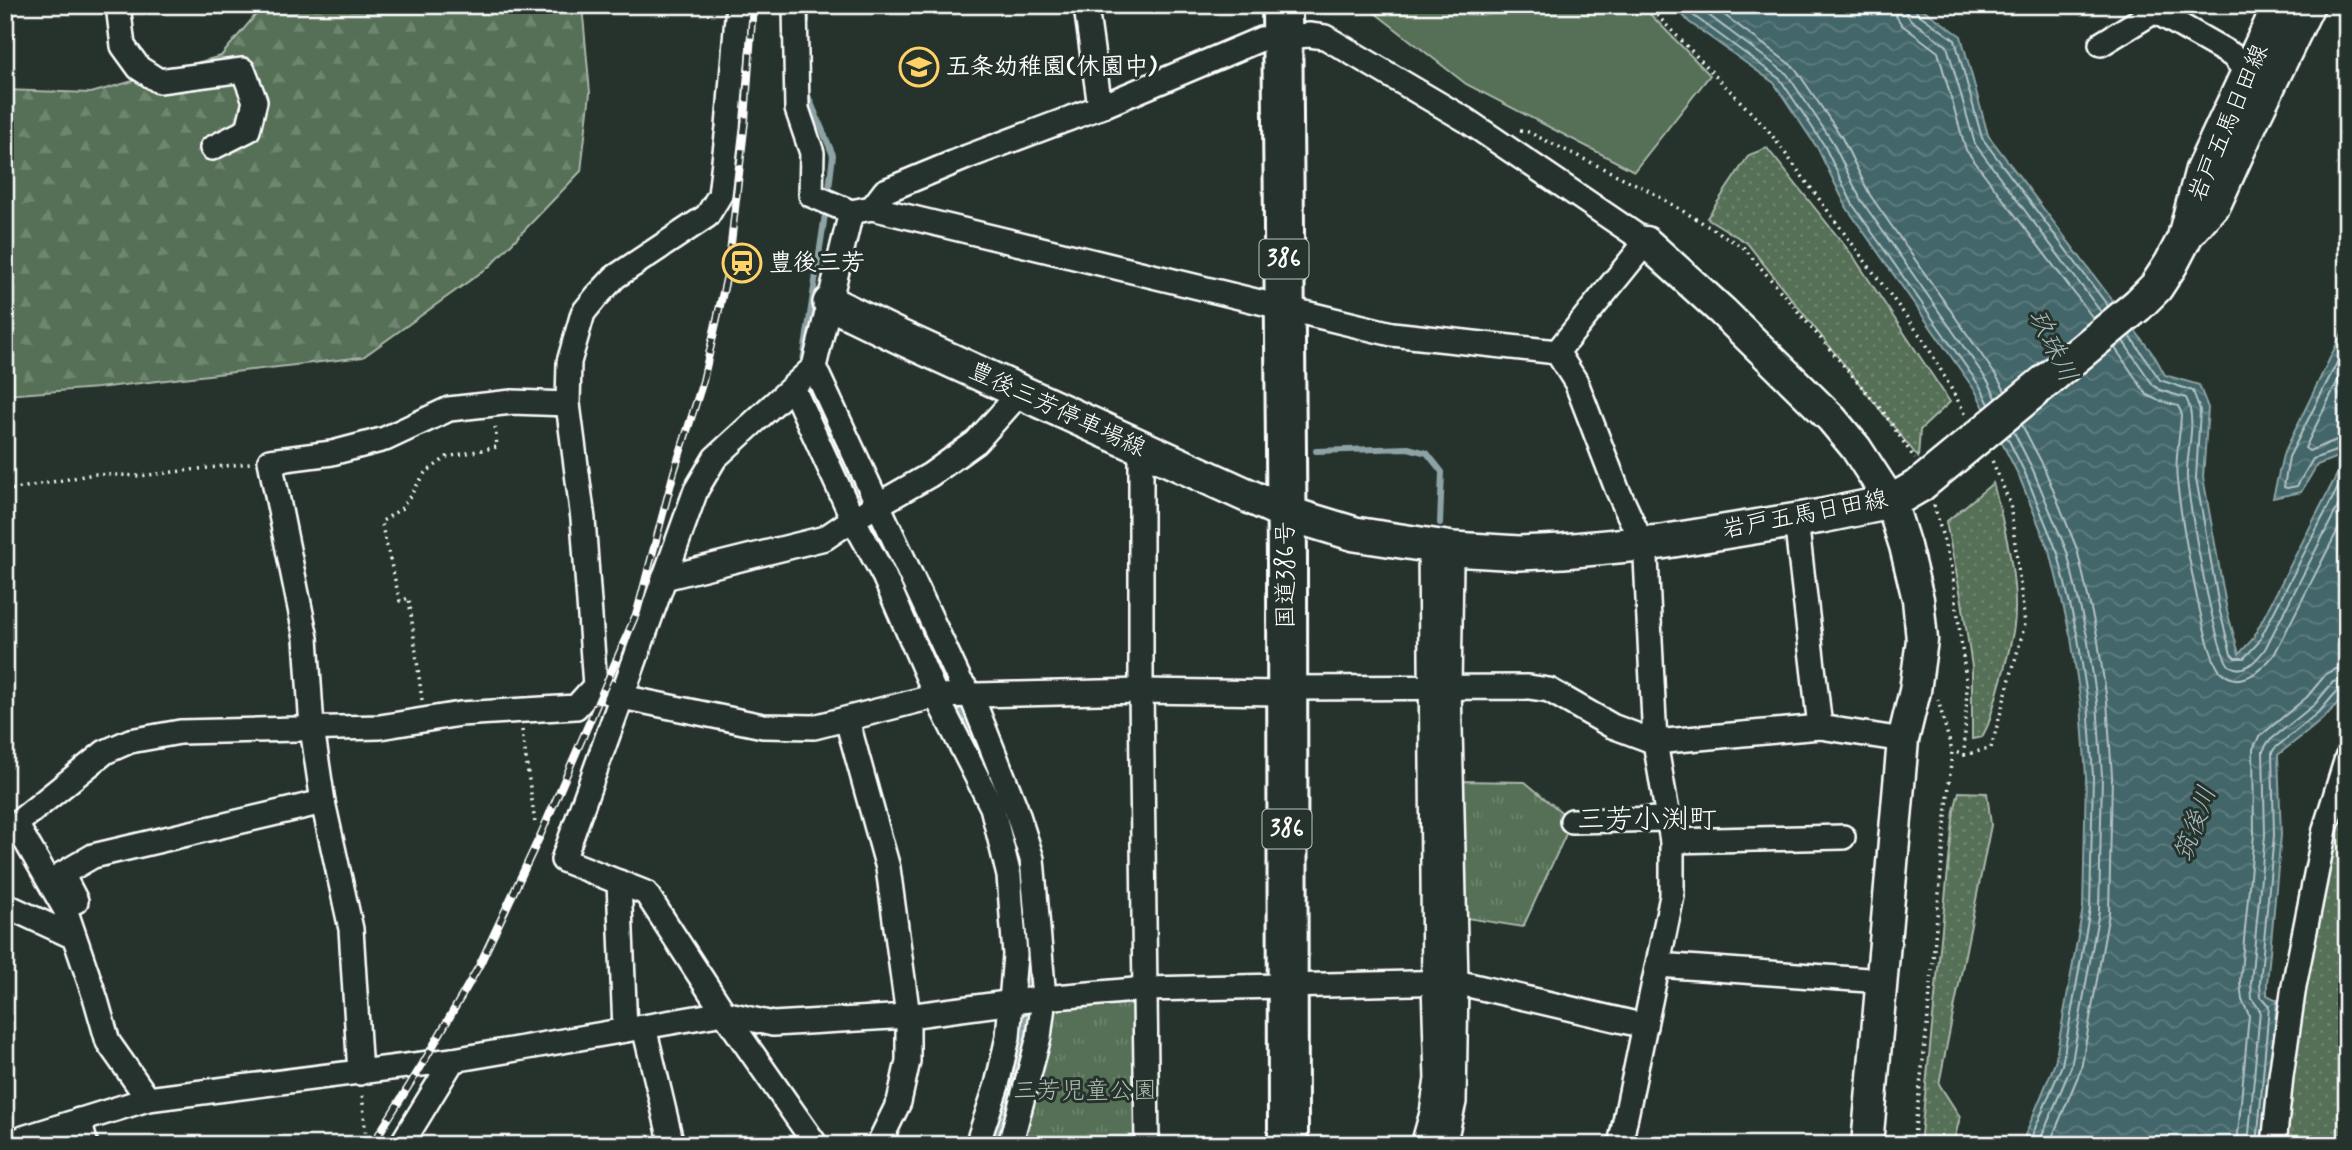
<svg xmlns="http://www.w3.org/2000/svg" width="2352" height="1150" font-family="Mynerve,'Klee One',sans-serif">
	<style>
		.grass { fill: url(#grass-dots); stroke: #aab7aa; stroke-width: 2 }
		.forest { fill: url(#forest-firs); stroke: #aab7aa; stroke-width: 2 }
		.park { fill: url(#park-tufts); stroke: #aab7aa; stroke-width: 2 }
		.pitch { fill: #546f56; stroke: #aab7aa; stroke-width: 2 }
		.water { fill: url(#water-waves); stroke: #8ea3a5; stroke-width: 2 }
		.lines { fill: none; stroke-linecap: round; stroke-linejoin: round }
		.shore { stroke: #b4c2c3; stroke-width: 2 }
		.stream { stroke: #8ea3a5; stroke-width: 6 }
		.minor-casing { stroke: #fff; stroke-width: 28 }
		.tertiary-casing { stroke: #fff; stroke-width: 35 }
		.secondary-casing { stroke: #fff; stroke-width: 38 }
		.trunk-casing { stroke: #fff; stroke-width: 44 }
		.path { stroke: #fff; stroke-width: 3.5; stroke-dasharray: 2 5; stroke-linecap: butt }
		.minor { stroke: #26332d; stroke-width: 23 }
		.tertiary { stroke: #26332d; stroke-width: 30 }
		.secondary { stroke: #26332d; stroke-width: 33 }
		.trunk { stroke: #26332d; stroke-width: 38 }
		.rail-casing { stroke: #fff; stroke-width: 8 }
		.rail { stroke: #26332d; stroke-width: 5; stroke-dasharray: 16; stroke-linecap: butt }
		.secondary-bridge-casing { stroke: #fff; stroke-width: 38; stroke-linecap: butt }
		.secondary-bridge { stroke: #26332d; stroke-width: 33 }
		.labels { text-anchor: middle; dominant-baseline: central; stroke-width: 6; stroke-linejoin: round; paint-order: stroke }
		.shield { fill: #26332d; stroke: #bec2c0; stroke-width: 2 }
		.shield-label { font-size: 23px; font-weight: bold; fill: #fff }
		.poi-label { font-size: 24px; font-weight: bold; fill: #fff; stroke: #26332d; text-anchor: start }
		.street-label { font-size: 24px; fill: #fff; stroke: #26332d }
		.park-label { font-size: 24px; fill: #b2beb3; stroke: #26332d }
		.water-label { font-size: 26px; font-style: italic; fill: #aababc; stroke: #26332d }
		.quarter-label { font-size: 28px; fill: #fff; stroke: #26332d }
	</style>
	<defs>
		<pattern id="grass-dots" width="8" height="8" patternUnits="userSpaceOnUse" patternTransform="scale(1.75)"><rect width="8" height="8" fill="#546f56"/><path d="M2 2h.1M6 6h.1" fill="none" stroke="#6e856f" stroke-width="1.8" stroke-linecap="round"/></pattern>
		<pattern id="forest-firs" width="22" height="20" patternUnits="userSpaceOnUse" patternTransform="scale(1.75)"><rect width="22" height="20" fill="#546f56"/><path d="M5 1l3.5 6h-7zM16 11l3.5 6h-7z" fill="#6e856f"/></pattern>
		<pattern id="park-tufts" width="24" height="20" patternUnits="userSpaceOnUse" patternTransform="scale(1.75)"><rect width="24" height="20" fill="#546f56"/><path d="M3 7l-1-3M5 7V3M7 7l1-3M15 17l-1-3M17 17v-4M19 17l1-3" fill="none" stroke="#6e856f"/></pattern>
		<pattern id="water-waves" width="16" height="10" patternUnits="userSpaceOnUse" patternTransform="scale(1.75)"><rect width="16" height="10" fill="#436669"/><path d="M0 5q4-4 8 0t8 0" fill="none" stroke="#5f7d80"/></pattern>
	</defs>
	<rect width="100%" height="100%" fill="#26332d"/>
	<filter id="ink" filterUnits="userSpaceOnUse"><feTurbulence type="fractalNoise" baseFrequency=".0143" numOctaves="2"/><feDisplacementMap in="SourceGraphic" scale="14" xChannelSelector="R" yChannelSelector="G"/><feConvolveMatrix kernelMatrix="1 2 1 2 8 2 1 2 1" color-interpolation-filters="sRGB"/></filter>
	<g filter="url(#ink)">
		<!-- grass -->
		<g class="grass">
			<path d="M1767,148L1853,256L1950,402L1920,430L1918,457L1747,243L1707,218L1749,155Z"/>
			<path d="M1993,483C2004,525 2021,588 2013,632C2007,663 1997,694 1988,725L1982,737L1972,739V667L1962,601L1946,522Z"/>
			<path d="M1959,792L1987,793L1991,825L1939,1084L1960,1117L1953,1145H1920L1954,811Z"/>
			<path d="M2347,795V1145H2285C2296,1027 2313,909 2347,795Z"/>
		</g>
		<!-- forest -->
		<path class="forest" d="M264,5H582L590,93L581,171L490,266L363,357L98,388L5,395V90L91,93L221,56Z"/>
		<!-- park -->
		<g class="park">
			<path d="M1457,781L1525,782L1572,821L1523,927L1460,917Z"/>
			<path d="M1137,999L1138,1145H1015L1050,1009Z"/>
		</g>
		<!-- pitch -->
		<path class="pitch" d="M1365,5H1641L1710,75L1634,171L1466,84Z"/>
		<!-- water -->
		<g class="water">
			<path d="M1674,5H1917L1961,36L1988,135L2155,357L2165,375L2199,385L2208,408L2203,477L2227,611L2239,654L2252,640L2347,455V686C2339,712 2299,737 2278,755L2281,835L2267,984V995L2277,1000L2263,1145H2021L2055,1063L2083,908L2086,777L2081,704L2071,638L2051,555L2019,476L1976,392L1847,208L1818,149L1774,83L1689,22Z"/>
			<path d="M2347,323V453L2317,465L2301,492L2273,498L2283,455Z"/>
		</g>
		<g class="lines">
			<!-- shore -->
			<g class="shore">
				<path d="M1683,5L1694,16L1780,79L1824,145L1853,205L1981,388L1989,404"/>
				<path d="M1695,5L1787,74L1832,141L1861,200L1989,383L1996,398"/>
				<path d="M1711,5L1795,68L1841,136L1870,195L1997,377L2005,391"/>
				<path d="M1895,5L1896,16L1902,25L1938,52L1966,150L2093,318"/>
				<path d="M1905,5L1906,13L1911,20L1947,46L1975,144L2101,312"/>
				<path d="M1914,5L1917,13L1955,40L1982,138L2108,306"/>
				<path d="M2130,336L2160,380L2193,391L2200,410L2196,478L2220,612L2231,654L2235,658H2244L2258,643L2347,470"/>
				<path d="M2123,341L2153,385L2160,390L2186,398C2198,421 2186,452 2187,477C2188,501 2216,657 2230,666C2245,675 2257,659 2265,649L2347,489"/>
				<path d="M2347,343L2289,457L2284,487L2287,488L2297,486L2313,459L2347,447"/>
				<path d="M2115,348L2147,395L2157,400L2178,406L2181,412C2181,434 2174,458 2177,481C2180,510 2204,657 2221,672C2241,690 2261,670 2274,655L2347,512"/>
				<path d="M2347,362L2305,448L2309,451L2339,439L2347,438"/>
				<path d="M2022,425L2043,465L2077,549L2097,635L2107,701L2112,776L2109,913L2081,1069L2049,1145"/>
				<path d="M2014,432L2033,470L2067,552L2087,636L2097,702L2102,776L2099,911L2071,1067L2038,1145"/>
				<path d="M2007,437L2025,473L2058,554L2078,638L2088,703L2093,776L2090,909L2062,1065L2028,1145"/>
				<path d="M2237,1145L2249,1015L2242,1000L2240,982L2254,834L2253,749L2259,737L2307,697L2326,674L2336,669L2347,667"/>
				<path d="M2248,1145L2260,1010L2252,999L2251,983L2265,835L2263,751L2268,742L2315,704L2333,682L2347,678"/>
				<path d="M2257,1145L2269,1006L2261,997L2260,983L2274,835L2272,753L2274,749L2321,710L2339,689L2347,687"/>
			</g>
			<!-- stream -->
			<g class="stream">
				<path d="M807,21V5"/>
				<path d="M806,91L833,155L828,197"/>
				<path d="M804,367L803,361L826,208"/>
				<path d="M807,381L859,500L891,565"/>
				<path d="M1316,451L1408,448L1427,453L1442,472L1440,523"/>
				<path d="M897,578L952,691"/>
				<path d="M957,701L981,751"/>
				<path d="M1003,806L1023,880"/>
				<path d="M1029,995V954"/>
				<path d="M994,1145L1025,1038L1028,1006"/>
			</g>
			<defs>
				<g id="minor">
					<path d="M118,5L123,46L139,68L159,81L243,70L255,101L248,130L212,148"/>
					<path d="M795,5L797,109L812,153L811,195L851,212L872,208L1392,334L1557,352"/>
					<path d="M1088,5L1087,14L1100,107"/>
					<path d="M2101,44L2155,11L2232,55L2249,74"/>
					<path d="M872,208L885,191L967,157L1100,107L1261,39L1309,35L1325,37L1466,120L1646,242L1557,352"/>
					<path d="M1557,352L1576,382L1617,489L1635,528L1646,558L1655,742L1672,841V896L1620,1145"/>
					<path d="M814,367L960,681L971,695L1016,809L1032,859L1044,998L1039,1037L1010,1145"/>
					<path d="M793,388L853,519L884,576L936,696L992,807L1009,876L1015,955L1008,1037L997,1085L977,1145"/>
					<path d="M1141,448V691L1147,1145"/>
					<path d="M1796,520L1820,727"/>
					<path d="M664,578L825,538L853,519L930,475L976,442L1020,393"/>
					<path d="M1286,688L1529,687L1549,690L1612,726L1655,742L1820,727L1903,740"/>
					<path d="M607,691L622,697L763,726L814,727L936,696L1141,691L1287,693"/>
					<path d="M847,720L888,868L908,1016V1061L899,1102L878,1145"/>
					<path d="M1572,821L1668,819"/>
					<path d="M1672,841L1843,837"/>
					<path d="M619,882L625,1030"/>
					<path d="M76,901L62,874L93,856L323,802"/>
					<path d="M5,905L74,937"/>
					<path d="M1658,965L1882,981"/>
					<path d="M644,1027L672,1145"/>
					<path d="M360,1073L351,929L323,802L312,728L306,638L270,461L332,453L385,439L449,409L512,402L568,404"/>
					<path d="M148,1099L108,1042L96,1000L65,909L16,824L105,752L130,741L180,732L380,727L460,714L576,707L595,686L583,519L568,404L569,362L583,313L596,297L615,277L707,216L720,195L728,127L738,5"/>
					<path d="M79,1120L86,1145"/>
					<path d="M21,1145L23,1138L148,1099L453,1060L724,1013L773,1024L908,1016L1044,998L1146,989L1456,982L1645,1026"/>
					<path d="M401,1145L453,1060"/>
					<path d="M816,1145L724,1013L646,893L563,860L696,490L715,458L814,367L851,212"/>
					<path d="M1423,1145L1432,1113L1437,1079L1434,983L1430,546"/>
					<path d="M1444,1145L1454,1102L1456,982L1449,686L1451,563L1453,549"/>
					<path d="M2274,1145L2281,1076L2294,986L2325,829L2347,758"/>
				</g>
				<g id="tertiary">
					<path d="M2184,239L2216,203L2252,123L2309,5"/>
					<path d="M1646,242L1722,311L1831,418L1856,448L1891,502L1905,546L1918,599L1922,640L1915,691L1903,740L1867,1145"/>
				</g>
				<g id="secondary">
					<path d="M830,303L902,338L1286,513L1355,534L1453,549L1519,553L1563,551L1661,542L1822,516L1891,502L1920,485"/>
					<path d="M2138,305L2156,287L2171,264L2184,239L2202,171L2280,5"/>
				</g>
				<path id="trunk" d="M1282,5L1287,563L1288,1145"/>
			</defs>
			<!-- minor casing -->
			<use href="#minor" class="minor-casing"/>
			<!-- tertiary casing -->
			<use href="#tertiary" class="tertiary-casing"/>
			<!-- secondary casing -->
			<use href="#secondary" class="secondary-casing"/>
			<!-- trunk casing -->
			<use href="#trunk" class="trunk-casing"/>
			<!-- path -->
			<g class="path">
				<path d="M1647,5L1768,130L1925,342L1966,415"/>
				<path d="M1520,131L1528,132L1650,191L1744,248L1884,413L1915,459"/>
				<path d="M5,491L94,474L140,476L250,463"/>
				<path d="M1934,505L1952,571L1967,687L1964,755L1952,751"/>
				<path d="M422,700L409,598L400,601L381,522L402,508L425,473L447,457L497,447L495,423"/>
				<path d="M522,730L535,823"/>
				<path d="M1964,755L1991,748L2025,624L2010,503L1991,458"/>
				<path d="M361,1145L366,1138L362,1092"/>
				<path d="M1913,1145L1927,1026L1952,751L1938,700"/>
			</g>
			<!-- minor -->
			<use href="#minor" class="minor"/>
			<!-- tertiary -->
			<use href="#tertiary" class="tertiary"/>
			<!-- secondary -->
			<use href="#secondary" class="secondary"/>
			<!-- trunk -->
			<use href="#trunk" class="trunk"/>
			<defs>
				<path id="rail" d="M372,1145L422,1065L479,966L541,834L637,612L674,472L703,381L728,270L745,121L753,5"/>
			</defs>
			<!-- rail casing -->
			<use href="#rail" class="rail-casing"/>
			<!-- rail -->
			<use href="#rail" class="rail"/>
			<defs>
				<path id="secondary-bridge" d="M1920,485L2138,305"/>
			</defs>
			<!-- secondary-bridge casing -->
			<use href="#secondary-bridge" class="secondary-bridge-casing"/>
			<!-- secondary-bridge -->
			<use href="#secondary-bridge" class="secondary-bridge"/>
		</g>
	</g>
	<!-- icons -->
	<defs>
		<symbol id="school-ring" viewBox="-11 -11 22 22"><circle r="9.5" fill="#26332d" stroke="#ffd166" stroke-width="1.5"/><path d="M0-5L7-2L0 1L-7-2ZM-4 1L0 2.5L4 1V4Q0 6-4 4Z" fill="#ffd166"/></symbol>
		<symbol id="station-ring" viewBox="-11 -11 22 22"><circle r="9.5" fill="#26332d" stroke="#ffd166" stroke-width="1.5"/><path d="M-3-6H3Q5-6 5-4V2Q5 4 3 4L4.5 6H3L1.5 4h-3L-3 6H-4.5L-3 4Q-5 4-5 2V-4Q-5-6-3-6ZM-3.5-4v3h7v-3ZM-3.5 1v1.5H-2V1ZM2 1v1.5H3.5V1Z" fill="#ffd166"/></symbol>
	</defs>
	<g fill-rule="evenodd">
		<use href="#school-ring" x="897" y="45" width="44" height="44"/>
		<use href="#station-ring" x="720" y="241" width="44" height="44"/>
	</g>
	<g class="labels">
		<!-- shield labels -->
		<g class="shield">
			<rect x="1259.5" y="239.5" width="49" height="39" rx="5"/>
			<rect x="1262.5" y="809.5" width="49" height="39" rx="5"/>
		</g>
		<g class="shield-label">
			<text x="1284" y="259">386</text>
			<text x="1287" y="829">386</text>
		</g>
		<!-- poi labels -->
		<g class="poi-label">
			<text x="946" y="67">五条幼稚園(休園中)</text>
			<text x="769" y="263">豊後三芳</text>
		</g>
		<!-- street labels -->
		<g class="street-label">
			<text transform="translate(2229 123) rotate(-67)">岩戸五馬日田線</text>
			<text transform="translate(1057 410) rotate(25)">豊後三芳停車場線</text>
			<text transform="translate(1805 515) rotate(-11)">岩戸五馬日田線</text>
			<text transform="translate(1286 575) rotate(-90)">国道386号</text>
		</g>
		<!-- park labels -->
		<g class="park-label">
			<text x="1085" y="1091">三芳児童公園</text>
		</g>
		<!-- water labels -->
		<g class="water-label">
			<text transform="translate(2052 346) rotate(64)">玖珠川</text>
			<text transform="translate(2196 824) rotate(-70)">筑後川</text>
		</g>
		<!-- quarter labels -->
		<g class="quarter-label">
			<text x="1647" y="820">三芳小渕町</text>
		</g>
	</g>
	<!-- margin -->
	<rect width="2352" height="1150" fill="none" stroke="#26332d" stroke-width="28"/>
	<rect x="14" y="14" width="2324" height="1122" fill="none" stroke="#fff" stroke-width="2.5" filter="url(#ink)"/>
</svg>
